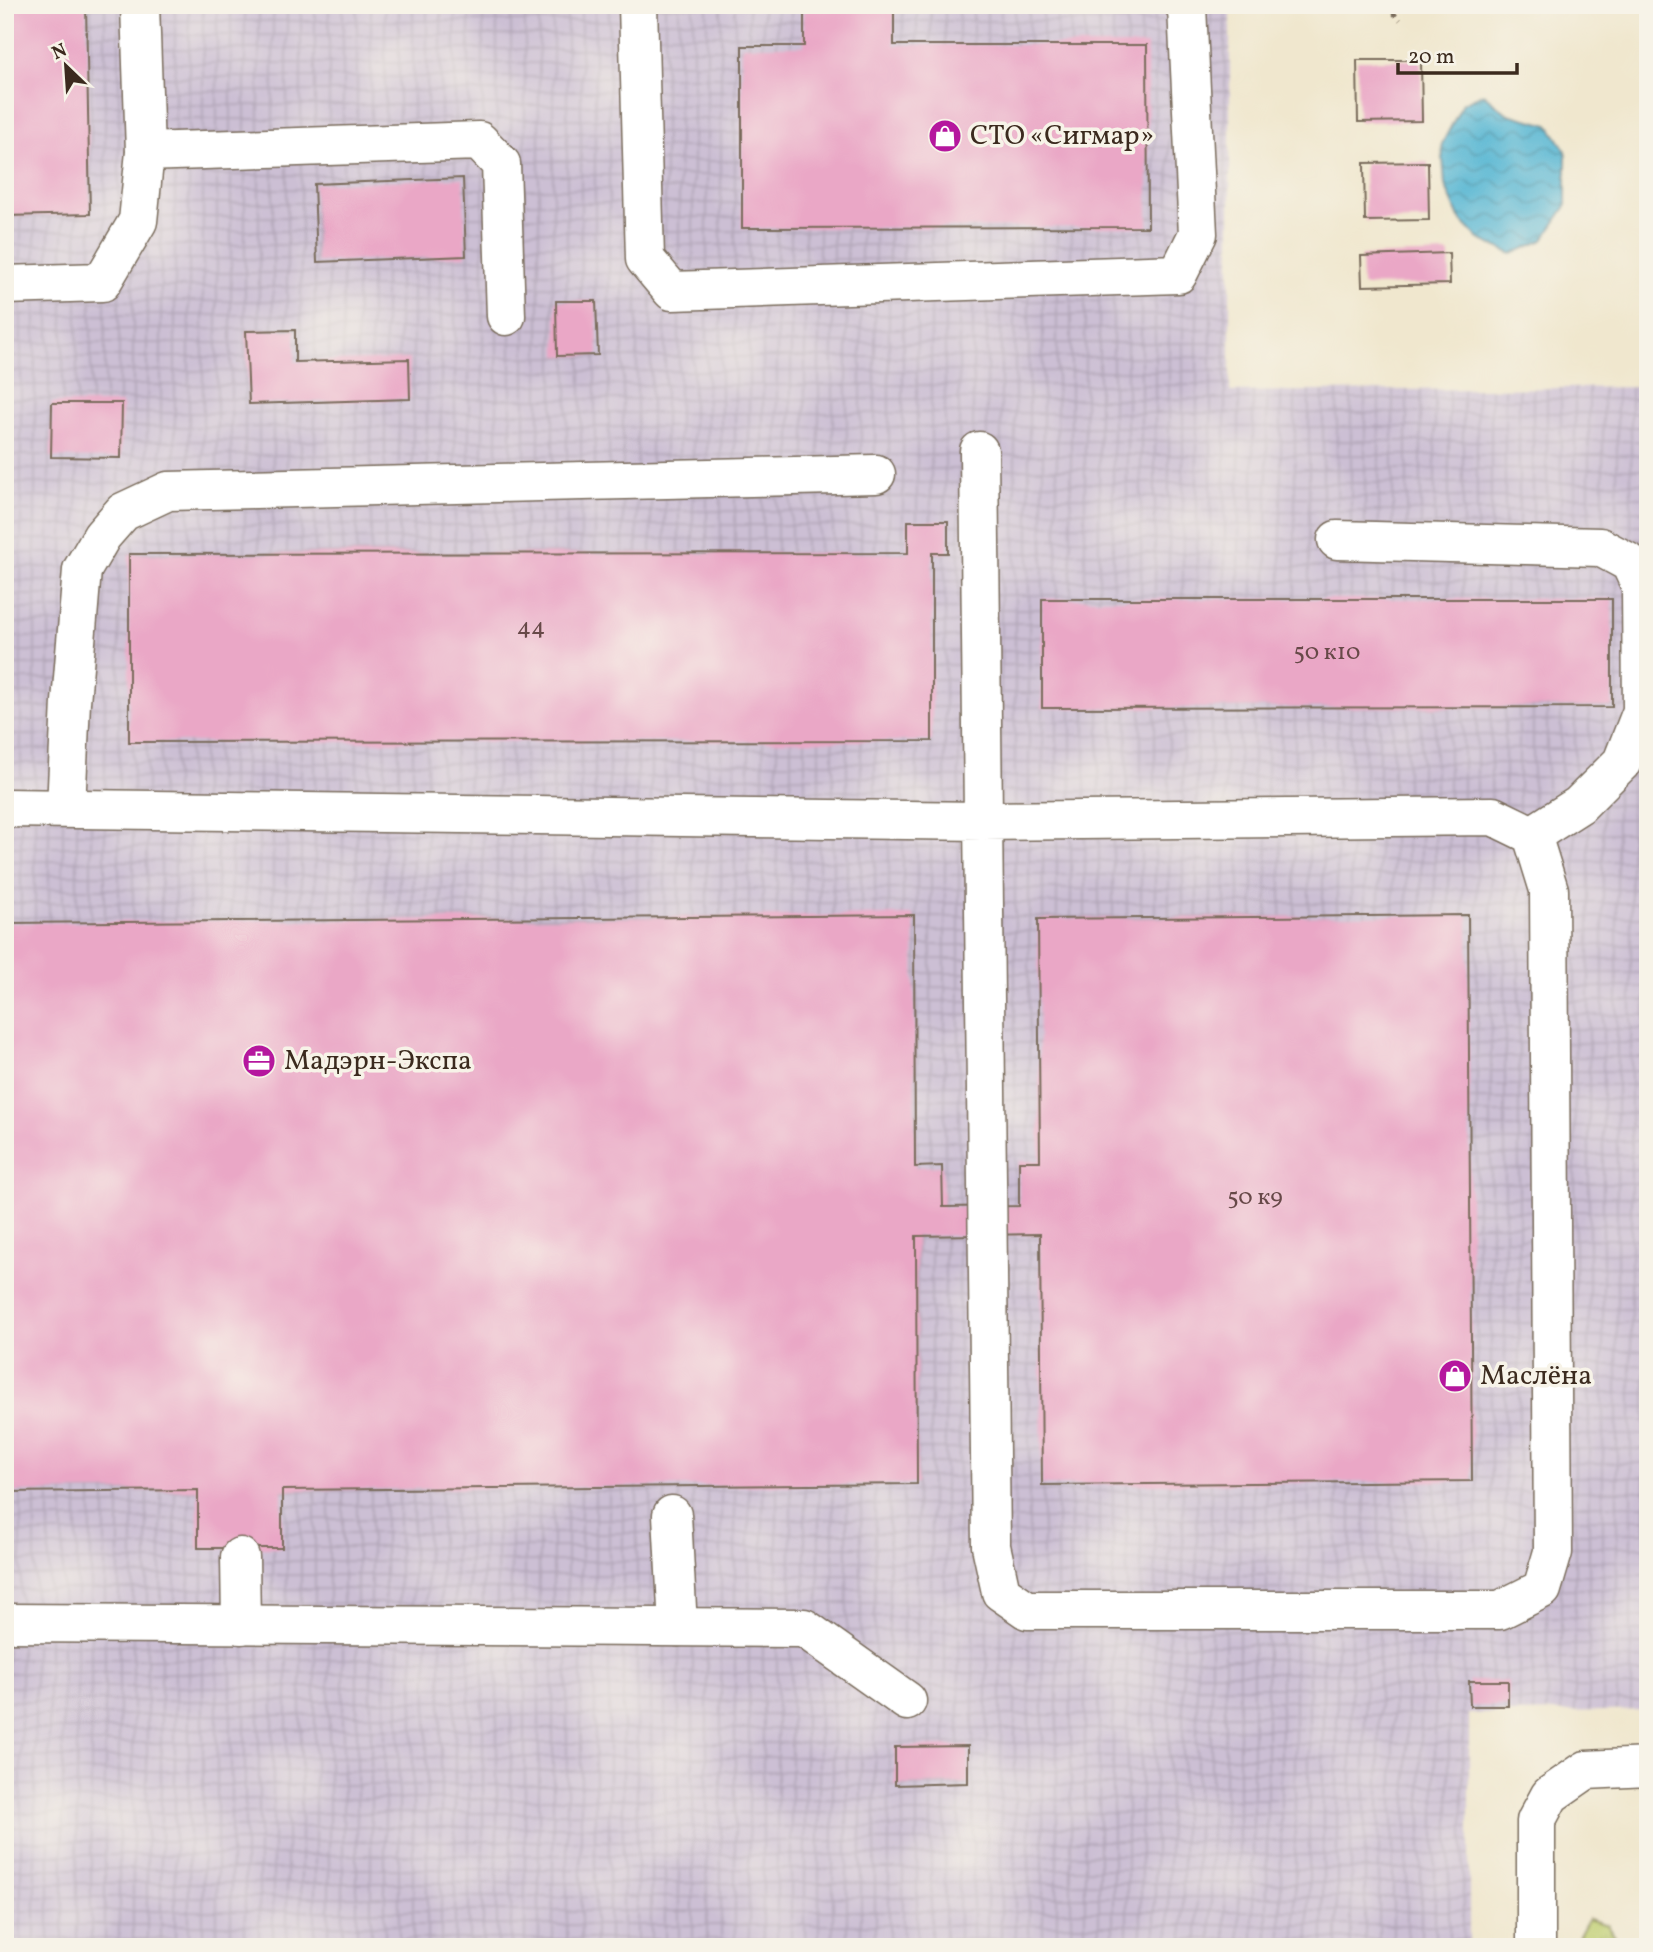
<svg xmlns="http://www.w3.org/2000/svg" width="1653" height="1952" font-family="Vollkorn,serif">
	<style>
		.industrial { fill: url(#industrial-grid) }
		.grass { fill: url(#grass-tufts); stroke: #7d7c47; stroke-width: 2 }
		.water { fill: url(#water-waves); stroke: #487078; stroke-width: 2 }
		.building { fill: #eaa7c6 }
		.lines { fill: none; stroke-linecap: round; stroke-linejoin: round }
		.minor-casing { stroke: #7a6c5c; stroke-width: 41 }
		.path { stroke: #7a6c5c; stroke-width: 4.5; stroke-dasharray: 5 5; stroke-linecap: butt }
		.minor { stroke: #fff; stroke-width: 38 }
		.labels { text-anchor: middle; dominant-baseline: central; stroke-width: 7; stroke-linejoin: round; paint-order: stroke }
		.number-label { font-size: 24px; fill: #674948 }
		.poi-label { font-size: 28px; fill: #3b2a1e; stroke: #f7f3e8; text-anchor: start }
	</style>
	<defs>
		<pattern id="industrial-grid" width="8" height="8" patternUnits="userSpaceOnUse" patternTransform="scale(1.75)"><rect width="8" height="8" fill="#ccbfd4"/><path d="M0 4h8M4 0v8" fill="none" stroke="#b0a4b6"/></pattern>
		<pattern id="grass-tufts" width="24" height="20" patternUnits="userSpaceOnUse" patternTransform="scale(1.75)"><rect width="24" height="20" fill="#bfce70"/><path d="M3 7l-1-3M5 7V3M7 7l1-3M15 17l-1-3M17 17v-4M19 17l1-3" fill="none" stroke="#a5b161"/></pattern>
		<pattern id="water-waves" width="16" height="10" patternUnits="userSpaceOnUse" patternTransform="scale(1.75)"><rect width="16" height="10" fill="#55b6d3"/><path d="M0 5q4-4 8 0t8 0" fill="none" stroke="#4894ab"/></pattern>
	</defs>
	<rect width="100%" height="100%" fill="#f7f3e8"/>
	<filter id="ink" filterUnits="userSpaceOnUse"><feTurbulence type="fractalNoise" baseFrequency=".0143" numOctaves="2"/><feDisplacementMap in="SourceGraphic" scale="14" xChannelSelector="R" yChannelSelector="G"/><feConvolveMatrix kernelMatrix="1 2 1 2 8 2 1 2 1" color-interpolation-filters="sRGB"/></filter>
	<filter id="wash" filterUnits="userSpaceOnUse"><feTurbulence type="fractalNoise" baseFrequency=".00686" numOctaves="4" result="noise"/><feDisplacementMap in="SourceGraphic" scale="28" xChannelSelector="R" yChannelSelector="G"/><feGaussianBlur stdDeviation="1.57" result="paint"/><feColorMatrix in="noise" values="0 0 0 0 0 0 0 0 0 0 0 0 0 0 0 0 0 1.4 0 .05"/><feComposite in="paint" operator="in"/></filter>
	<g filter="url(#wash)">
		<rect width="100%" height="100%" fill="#f0e7ce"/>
		<!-- industrial -->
		<path class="industrial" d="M5,5H1230V392L1648,387V1710L1469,1714V1947H5Z"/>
		<!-- grass -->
		<path class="grass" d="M1588,1919L1608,1925L1621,1947H1573Z"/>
		<!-- water -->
		<path class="water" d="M1483,94L1508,114L1549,125L1566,151V206L1543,240L1512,254L1479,239L1459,218L1445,185L1442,144L1463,103Z"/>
		<g id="blocks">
			<!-- building -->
			<g class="building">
				<path d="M5,5H86L90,214L5,216Z"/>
				<path d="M894,8V45H1147L1148,227L742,228V46H804V9Z"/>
				<path d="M1357,60H1421L1422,121L1358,122Z"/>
				<path d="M1428,162L1429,220L1365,221L1364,163Z"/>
				<path d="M463,178L466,256L317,262L314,184Z"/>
				<path d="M1449,253L1450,284L1362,286L1361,256Z"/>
				<path d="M556,301H596L598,355L557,356Z"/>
				<path d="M295,330V362L409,359L410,399L249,404L246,331Z"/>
				<path d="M52,403H122L121,458L51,457Z"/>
				<path d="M908,521H948V553H932V741L129,742V554L908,553Z"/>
				<path d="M1042,599H1612V707L1042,708Z"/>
				<path d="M914,915L915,1167L942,1166L943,1207L1019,1206V1161H1040L1038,919L1468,915L1472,1481L1042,1485L1040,1234L916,1236L917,1484L282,1490V1548H198V1490L5,1492V923Z"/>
				<path d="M1469,1681H1508V1706H1470Z"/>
				<path d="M968,1746V1783L895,1785V1747Z"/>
			</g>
		</g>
	</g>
	<g filter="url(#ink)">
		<use href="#blocks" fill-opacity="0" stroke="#7a6c5c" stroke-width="2"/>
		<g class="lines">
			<defs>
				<g id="minor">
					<path d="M638,5L645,259L672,291L1178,274L1198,234L1187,7L1184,5"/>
					<path d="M145,152L479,141L501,164L506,316"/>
					<path d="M5,285L102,282L138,221L145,152L140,5"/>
					<path d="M1337,540L1600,547L1630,563L1641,587L1642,711L1622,762L1579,805L1532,835"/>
					<path d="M5,808L982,821L1493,816L1532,835L1549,890L1553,1552L1542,1589L1500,1610H1027L1001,1592L991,1546L979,451"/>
					<path d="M66,808L71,702L82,570L102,536L123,512L168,491L876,474"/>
					<path d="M672,1515L678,1627"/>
					<path d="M240,1557L241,1625"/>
					<path d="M5,1623L804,1628L907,1701"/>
					<path d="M1536,1947V1821L1550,1795L1586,1770L1648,1767"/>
				</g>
			</defs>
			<!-- minor casing -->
			<use href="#minor" class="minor-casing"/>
			<!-- path -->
			<path class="path" d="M1386,5L1400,20"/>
			<!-- minor -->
			<use href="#minor" class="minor"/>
		</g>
	</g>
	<!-- icons -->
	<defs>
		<symbol id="shop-disc" viewBox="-11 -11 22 22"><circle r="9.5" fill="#b5179e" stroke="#f7f3e8"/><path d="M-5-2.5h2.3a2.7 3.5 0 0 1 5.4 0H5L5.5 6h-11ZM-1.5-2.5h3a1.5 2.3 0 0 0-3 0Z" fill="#fff"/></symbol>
		<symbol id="office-disc" viewBox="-11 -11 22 22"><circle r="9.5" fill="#b5179e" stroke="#f7f3e8"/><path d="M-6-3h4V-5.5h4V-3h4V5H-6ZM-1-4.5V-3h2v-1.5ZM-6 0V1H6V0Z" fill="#fff"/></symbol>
	</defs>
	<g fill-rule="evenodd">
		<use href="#shop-disc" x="926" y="117" width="38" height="38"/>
		<use href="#office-disc" x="240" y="1042" width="38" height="38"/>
		<use href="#shop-disc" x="1436" y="1357" width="38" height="38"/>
	</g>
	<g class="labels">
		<!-- number labels -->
		<g class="number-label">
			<text x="531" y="628">44</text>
			<text x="1327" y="653">50 к10</text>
			<text x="1255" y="1198">50 к9</text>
		</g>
		<!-- poi labels -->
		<g class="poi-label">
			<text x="970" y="136">СТО «Сигмар»</text>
			<text x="284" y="1061">Мадэрн-Экспа</text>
			<text x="1480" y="1376">Маслёна</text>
		</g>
	</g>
	<!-- margin -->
	<rect width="1653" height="1952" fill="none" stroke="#f7f3e8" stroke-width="28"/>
	<!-- north arrow -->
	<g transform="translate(66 66) rotate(335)" stroke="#f7f3e8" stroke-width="5" paint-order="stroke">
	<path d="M0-5L12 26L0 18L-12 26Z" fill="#3b2a1e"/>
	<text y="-10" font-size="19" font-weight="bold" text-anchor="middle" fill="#3b2a1e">N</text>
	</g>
	<!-- scale -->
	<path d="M1398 63v10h119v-10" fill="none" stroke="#3b2a1e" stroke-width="3.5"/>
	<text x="1408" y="63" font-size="21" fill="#3b2a1e" stroke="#f7f3e8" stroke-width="5" paint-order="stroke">20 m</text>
</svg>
